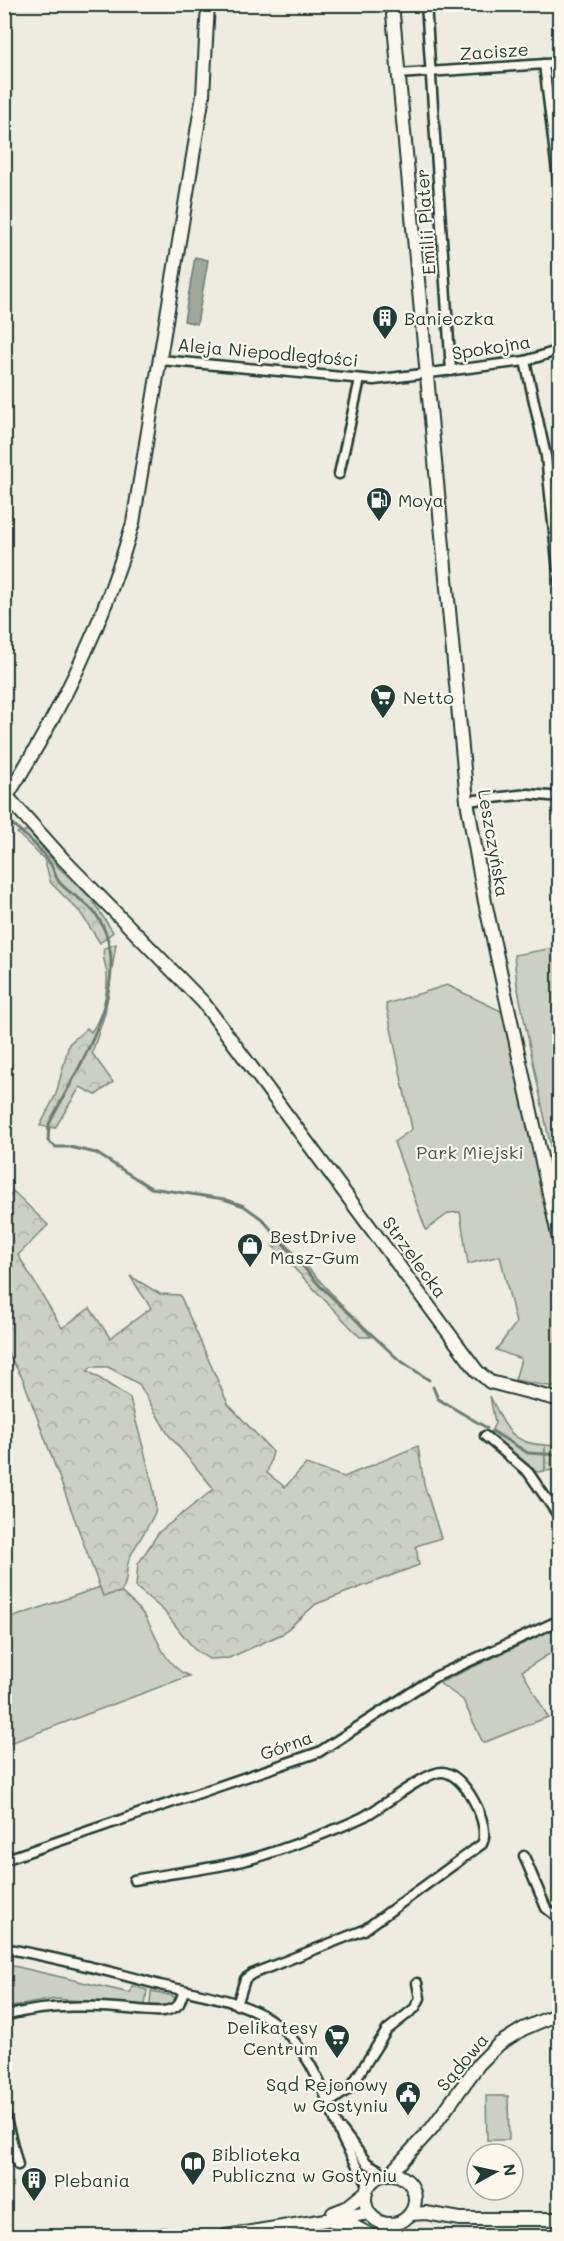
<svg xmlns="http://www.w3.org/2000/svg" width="564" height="2241" font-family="Mali,sans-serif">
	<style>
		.green { fill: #cbcfc4; stroke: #75867c; stroke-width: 1.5 }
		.forest { fill: url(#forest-crowns); stroke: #75867c; stroke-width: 1.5 }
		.water { fill: #9fa89f; stroke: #6c7d74; stroke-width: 1.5 }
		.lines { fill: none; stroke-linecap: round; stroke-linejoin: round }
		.stream { stroke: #6c7d74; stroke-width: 3 }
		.street-casing { stroke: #1f3d34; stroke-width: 13 }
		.secondary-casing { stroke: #1f3d34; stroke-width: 16 }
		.street { stroke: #fbf7ec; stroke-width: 8 }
		.secondary { stroke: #fbf7ec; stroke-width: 12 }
		.labels { text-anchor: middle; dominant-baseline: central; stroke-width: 4.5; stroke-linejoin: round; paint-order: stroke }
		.street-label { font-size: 18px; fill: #1f3d34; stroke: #fbf7ec }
		.poi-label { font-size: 18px; fill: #1f3d34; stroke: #fbf7ec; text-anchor: start }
		.park-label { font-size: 18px; fill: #415a51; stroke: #fbf7ec }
	</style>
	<defs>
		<pattern id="forest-crowns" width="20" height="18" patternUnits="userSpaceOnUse" patternTransform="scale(1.5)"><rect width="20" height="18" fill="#cbcfc4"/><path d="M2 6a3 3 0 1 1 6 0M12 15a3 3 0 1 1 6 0" fill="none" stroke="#aeb3a9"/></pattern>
	</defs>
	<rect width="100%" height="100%" fill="#eeece1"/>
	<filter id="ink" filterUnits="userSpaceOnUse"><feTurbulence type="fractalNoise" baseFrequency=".0167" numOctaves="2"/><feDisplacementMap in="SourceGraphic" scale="12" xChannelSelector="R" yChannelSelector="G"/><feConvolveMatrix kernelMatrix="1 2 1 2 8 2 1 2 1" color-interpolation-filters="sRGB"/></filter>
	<g filter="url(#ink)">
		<!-- green -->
		<g class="green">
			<path d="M559,947H560L559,1187L517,985L514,955Z"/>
			<path d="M447,985L503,1012L559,1269V1388L515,1380L521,1359L496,1350L516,1323L500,1256L468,1264L460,1212L449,1213L426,1230L394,1142L412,1129L386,1004Z"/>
			<path d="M490,1396C505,1425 509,1444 545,1445V1471L537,1472L489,1436L495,1423Z"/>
			<path d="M100,1587L103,1596L121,1592C129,1600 142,1609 147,1620C159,1641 165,1666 189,1676L5,1745V1620Z"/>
			<path d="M554,1629L559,1648L522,1671L548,1717L483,1743L463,1700L439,1683Z"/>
			<path d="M5,1964L130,1993L132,1986L147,1990L145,2005L55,1999L5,2008Z"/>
			<path d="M151,1991L173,1996L176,2001L165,2006L150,2005Z"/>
			<path d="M486,2096H508L509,2140H487Z"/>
			<path d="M166,2227L167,2235L130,2236V2233Z"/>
		</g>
		<!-- forest -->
		<g class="forest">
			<path d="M28,830L58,867L91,898L113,932L100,943L80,912L51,883L44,859L17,833Z"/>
			<path d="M116,944L105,1013L92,1053L113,1082L96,1095L80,1087L55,1128L40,1126L56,1094L69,1044L87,1028L91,1032C101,1019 108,993 107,976C107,966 101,958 104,948Z"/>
			<path d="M13,1191L48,1225L18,1255L62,1328L90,1308L110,1338L151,1308L130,1276L160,1294L180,1295L228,1404L273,1452L267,1473L285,1487L306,1464L344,1477L418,1446L424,1484L441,1538L416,1546L419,1565L316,1604L282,1634L229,1658L209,1659L194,1649L164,1611L136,1587L138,1564L159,1532L214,1489L168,1434L139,1384L108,1367H91L88,1371L130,1398C134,1419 160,1498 155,1512C149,1527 137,1542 130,1557C124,1570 130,1578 121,1592L103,1596L23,1379L5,1348V1202Z"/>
			<path d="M280,1237L371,1337H360L272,1245Z"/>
			<path d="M545,1445L559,1446V1470L545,1471Z"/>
		</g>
		<!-- water -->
		<path class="water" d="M195,257L208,260L197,324L184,321Z"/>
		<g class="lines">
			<!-- stream -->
			<g class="stream">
				<path d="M12,824C26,836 40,847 50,863C54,869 55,878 60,883C71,896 86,900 97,916C139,978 77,1069 49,1124L48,1141L56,1147H70L96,1153L151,1188L224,1199L244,1206L262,1219L320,1286L398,1359L429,1380"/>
				<path d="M433,1387L438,1399L487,1428"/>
				<path d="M492,1431L528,1453L560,1455"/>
			</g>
			<defs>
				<g id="street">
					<path d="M426,4L451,371"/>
					<path d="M544,64L560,197"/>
					<path d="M398,74L560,63"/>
					<path d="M161,360L374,380L525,361L560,350"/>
					<path d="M525,361L546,456L560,590"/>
					<path d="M339,474L360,379"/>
					<path d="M467,801L528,794L560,797"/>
					<path d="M485,1436L528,1472L560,1518"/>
					<path d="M524,1856L546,1908L560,1919"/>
					<path d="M4,1860L319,1752L435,1677L560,1620"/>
					<path d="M134,1880C175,1872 224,1868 264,1855C297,1844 332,1832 363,1817C381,1808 425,1772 442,1772C464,1772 492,1826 482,1844L364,1930L252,1974L245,1979L237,2005"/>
					<path d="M4,1948C57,1958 109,1971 160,1985C202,1995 256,2001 287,2033C315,2062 328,2102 342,2138C349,2154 360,2169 369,2186"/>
					<path d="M4,2016C51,2004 92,2005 139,2010C152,2011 170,2014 179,2004L184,1991"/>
					<path d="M329,2103L350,2088L387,2030L415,2008L420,1998L417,1983"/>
					<path d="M4,2111L18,2165"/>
					<path d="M342,2130L367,2163L386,2174"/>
				</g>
				<g id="secondary">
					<path d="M392,4L467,801L485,902L560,1244"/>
					<path d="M4,793L64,860L203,1002L477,1371L490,1382L560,1400"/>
					<path d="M4,801C61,711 103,626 133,523L203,95L208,4"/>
					<circle cx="390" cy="2199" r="25"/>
					<path d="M390,2174L432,2128L479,2064L499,2044L523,2029L560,2013"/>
					<path d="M333,2213L346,2208L366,2192"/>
					<path d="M411,2214L426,2213L460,2219H560"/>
					<path d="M334,2222L350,2224L372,2236"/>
					<path d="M386,2224L388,2236"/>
					<path d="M226,2236L369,2213"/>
				</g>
			</defs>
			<!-- street casing -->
			<use href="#street" class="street-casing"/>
			<!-- secondary casing -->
			<use href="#secondary" class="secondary-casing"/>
			<!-- street -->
			<use href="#street" class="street"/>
			<!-- secondary -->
			<use href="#secondary" class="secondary"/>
		</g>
	</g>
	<!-- icons -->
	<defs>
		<symbol id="building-pin" viewBox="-11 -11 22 30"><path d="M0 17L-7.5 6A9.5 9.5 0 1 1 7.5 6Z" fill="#1f3d34" stroke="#fbf7ec"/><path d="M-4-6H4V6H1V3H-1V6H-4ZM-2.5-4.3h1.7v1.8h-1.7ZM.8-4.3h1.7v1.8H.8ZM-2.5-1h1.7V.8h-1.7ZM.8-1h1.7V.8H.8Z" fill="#fff"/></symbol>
		<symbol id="fuel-pin" viewBox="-11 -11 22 30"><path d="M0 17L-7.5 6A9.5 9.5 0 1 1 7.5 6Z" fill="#1f3d34" stroke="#fbf7ec"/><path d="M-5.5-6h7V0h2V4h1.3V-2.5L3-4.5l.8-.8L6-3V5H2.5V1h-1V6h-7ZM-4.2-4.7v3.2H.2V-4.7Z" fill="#fff"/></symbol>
		<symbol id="supermarket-pin" viewBox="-11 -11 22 30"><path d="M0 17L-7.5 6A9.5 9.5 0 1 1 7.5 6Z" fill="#1f3d34" stroke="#fbf7ec"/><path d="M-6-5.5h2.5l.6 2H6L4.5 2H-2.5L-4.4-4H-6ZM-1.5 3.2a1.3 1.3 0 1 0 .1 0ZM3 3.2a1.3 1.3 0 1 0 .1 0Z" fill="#fff"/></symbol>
		<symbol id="shop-pin" viewBox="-11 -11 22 30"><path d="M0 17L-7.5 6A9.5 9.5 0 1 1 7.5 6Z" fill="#1f3d34" stroke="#fbf7ec"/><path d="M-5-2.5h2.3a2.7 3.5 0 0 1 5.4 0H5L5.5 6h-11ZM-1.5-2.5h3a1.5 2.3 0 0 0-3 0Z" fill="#fff"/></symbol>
		<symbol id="civic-pin" viewBox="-11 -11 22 30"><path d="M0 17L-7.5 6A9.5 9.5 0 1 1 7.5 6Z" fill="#1f3d34" stroke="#fbf7ec"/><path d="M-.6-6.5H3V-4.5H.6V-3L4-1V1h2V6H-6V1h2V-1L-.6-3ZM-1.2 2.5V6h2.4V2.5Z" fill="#fff"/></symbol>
		<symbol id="library-pin" viewBox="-11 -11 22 30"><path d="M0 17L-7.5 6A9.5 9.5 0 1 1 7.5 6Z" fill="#1f3d34" stroke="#fbf7ec"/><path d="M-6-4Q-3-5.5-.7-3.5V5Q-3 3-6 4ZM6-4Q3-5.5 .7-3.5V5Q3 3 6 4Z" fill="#fff"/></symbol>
	</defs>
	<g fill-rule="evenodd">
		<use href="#building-pin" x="370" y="303" width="30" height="40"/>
		<use href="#fuel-pin" x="364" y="485" width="30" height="40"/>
		<use href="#supermarket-pin" x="368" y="682" width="30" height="40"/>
		<use href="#shop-pin" x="235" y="1231" width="30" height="40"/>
		<use href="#supermarket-pin" x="322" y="2022" width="30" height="40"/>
		<use href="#civic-pin" x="393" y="2079" width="30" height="40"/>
		<use href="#library-pin" x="178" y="2149" width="30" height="40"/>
		<use href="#building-pin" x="19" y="2165" width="30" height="40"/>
	</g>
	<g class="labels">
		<!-- street labels -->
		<g class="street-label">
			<text transform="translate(494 51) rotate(-4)">Zacisze</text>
			<text transform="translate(425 222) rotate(-94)">Emilii Plater</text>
			<text transform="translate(491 347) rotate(-9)">Spokojna</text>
			<text transform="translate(268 352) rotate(5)">Aleja Niepodległości</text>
			<text transform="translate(494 843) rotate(80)">Leszczyńska</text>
			<text transform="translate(415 1257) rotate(54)">Strzelecka</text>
			<text transform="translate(286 1745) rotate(-20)">Górna</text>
			<text transform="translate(462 2062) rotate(-50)">Sądowa</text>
		</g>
		<!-- poi labels -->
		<g class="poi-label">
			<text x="404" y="318">Banieczka</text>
			<text x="398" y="500">Moya</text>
			<text x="403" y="697">Netto</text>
			<text x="270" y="1236">BestDrive<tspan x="270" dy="21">Masz-Gum</tspan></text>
			<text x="318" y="2027" text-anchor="end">Delikatesy<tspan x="318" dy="21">Centrum</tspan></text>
			<text x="388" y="2084" text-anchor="end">Sąd Rejonowy<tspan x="388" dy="21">w Gostyniu</tspan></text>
			<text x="212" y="2154">Biblioteka<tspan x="212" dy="21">Publiczna w Gostyniu</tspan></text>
			<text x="54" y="2180">Plebania</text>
		</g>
		<!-- park labels -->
		<g class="park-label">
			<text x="470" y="1152">Park Miejski</text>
		</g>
	</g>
	<!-- margin -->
	<rect width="564" height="2241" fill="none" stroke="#fbf7ec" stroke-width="24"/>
	<rect x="12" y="12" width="540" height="2217" fill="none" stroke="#1f3d34" stroke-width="2" filter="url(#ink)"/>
	<!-- north arrow -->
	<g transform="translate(495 2172) rotate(82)"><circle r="28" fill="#fbf7ec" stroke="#a3ada2" stroke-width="1.5"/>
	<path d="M0-4.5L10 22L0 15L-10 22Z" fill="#1f3d34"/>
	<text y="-9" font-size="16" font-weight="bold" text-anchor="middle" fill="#1f3d34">N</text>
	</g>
</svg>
